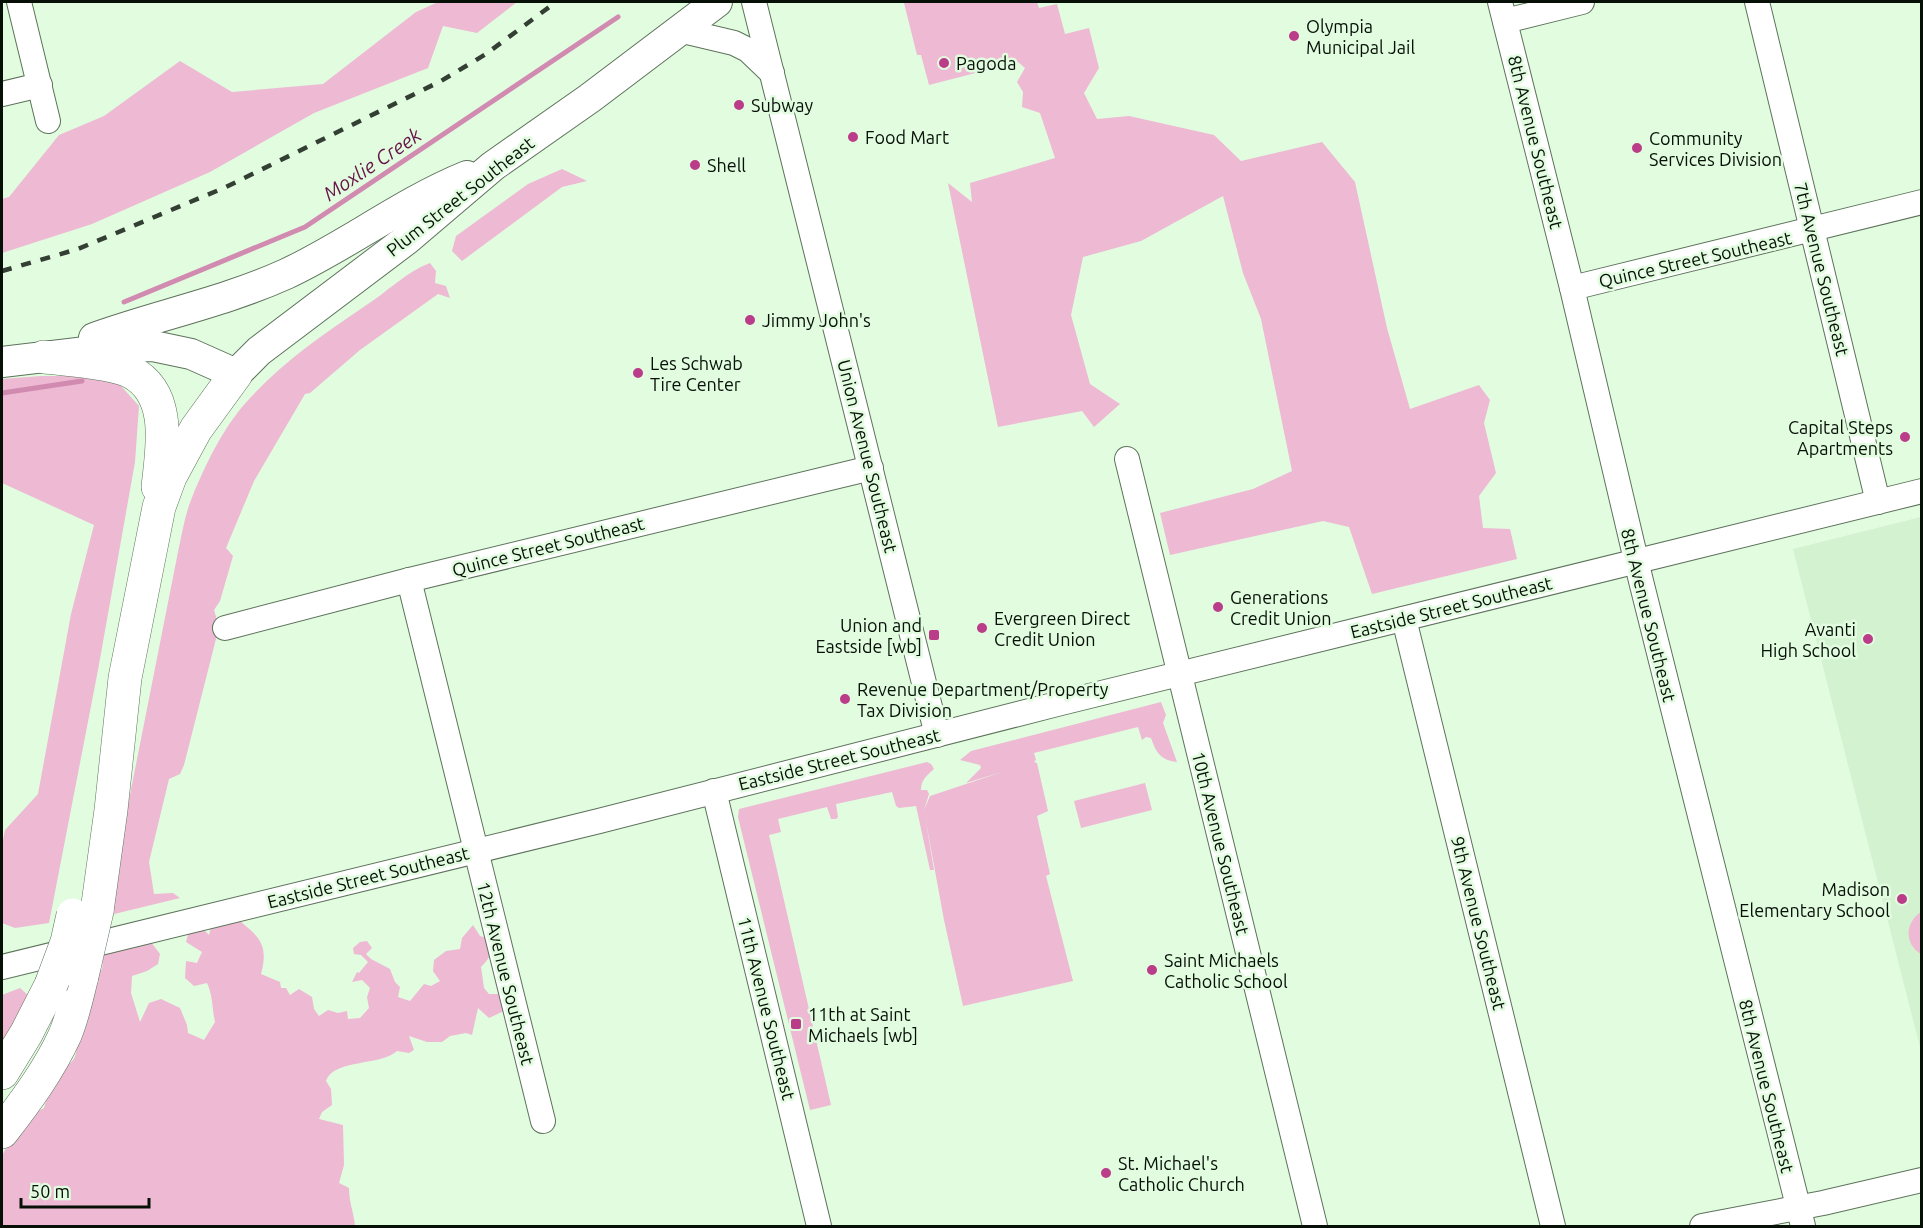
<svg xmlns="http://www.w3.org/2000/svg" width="1923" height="1228" font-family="Ubuntu,sans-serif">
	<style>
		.built { fill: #d3f2d0 }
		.green { fill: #edb9d3 }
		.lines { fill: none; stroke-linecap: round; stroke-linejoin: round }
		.stream { stroke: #d18bb0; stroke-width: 5 }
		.minor-casing { stroke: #5d735b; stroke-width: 26 }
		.major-casing { stroke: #5d735b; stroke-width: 32 }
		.highway-casing { stroke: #5d735b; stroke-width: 34 }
		.minor { stroke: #fff; stroke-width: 24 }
		.major { stroke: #fff; stroke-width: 30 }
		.highway { stroke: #fff; stroke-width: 33 }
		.rail { stroke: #333f32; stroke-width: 4.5; stroke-dasharray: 10 10; stroke-linecap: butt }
		.highway-bridge-casing { stroke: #5d735b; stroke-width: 34; stroke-linecap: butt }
		.highway-bridge { stroke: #fff; stroke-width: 33 }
		.poi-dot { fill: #bb3c89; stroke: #e2fce0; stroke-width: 2 }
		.labels { text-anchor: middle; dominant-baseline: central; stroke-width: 5; stroke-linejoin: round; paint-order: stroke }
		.poi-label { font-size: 18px; fill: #071007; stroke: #e2fce0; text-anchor: start }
		.street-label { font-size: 18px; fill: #071007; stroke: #e2fce0 }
		.water-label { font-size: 20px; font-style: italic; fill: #671549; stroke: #e2fce0 }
	</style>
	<rect width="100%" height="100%" fill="#e2fce0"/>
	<!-- built -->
	<path class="built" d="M1921,517V1051L1793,549Z"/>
	<!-- green -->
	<g class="green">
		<path d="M438,2H517L477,33L443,26L428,68L314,113L210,172L92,224L2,253V199L9,197L59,135L104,116L180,61L232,92L323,84L416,12Z"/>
		<path d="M908,2H1037L1039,8L1057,4L1065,34L1089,28L1099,68L1084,93L1097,119L1129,116L1214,135L1241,161L1322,142L1355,182L1387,328L1410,409L1479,385L1490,400L1484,423L1496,473L1479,496L1483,528L1510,529L1517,559L1372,594L1349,527L1323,521L1170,555L1160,513L1253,489L1292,471L1261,319L1243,273L1223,196L1141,241L1083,257L1071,315L1090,384L1120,404L1094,427L1082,411L998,427L948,183L972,202L970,183L1055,158L1040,113L1022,107L1023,92L1017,82L1025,68L1018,62L929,85L921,55H917L904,3Z"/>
		<path d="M562,169L587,181L562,187L462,261L452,251L456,236L528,184Z"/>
		<path d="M430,263L436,271L435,283L446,286L450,298L438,294L360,350L310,393L305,394L254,481L226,548L233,556L220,601L214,610L219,627L184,765L180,774L169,779L149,862L154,894L173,893L180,898L106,916L178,552C182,534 185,513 193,495C207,461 225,424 251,397C284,361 325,333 365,306C387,292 406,272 430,263Z"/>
		<path d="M41,376H112L139,406L135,462L98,670L49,923L15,928L2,923V845L5,830L38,794L71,614L94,525L2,483V379Z"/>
		<path d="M1161,702L1166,715L1163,723L1177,762C1160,760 1156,752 1151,738L1146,737L1142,740L1138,727L1034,753L1036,760L1034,762L1037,763L1048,811L1037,816L1050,874L1046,876L1073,981L963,1006L944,920L925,816L934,870H930L916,806L899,808L896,806L892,792L836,804L838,817L836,819H831L827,807L778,819L781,832L769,835L831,1105L810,1110L738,817L739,809L927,762L931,764L934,769C927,775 921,780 921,790H927L929,794L924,810L930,796L1005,771L966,783L981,768L980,765L960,760L971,751Z"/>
		<path d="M1145,783L1152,810L1081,828L1074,801Z"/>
		<path d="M1921,912V954C1904,944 1905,922 1921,912Z"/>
		<path d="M234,916C256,935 270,941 261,974L280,982L281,988H286L290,995L299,989L312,997L314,1009L319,1016L328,1010L338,1013L347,1011L348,1019L360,1018L369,1008L367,997L370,988L362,980L352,982L357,972L359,973L368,962L361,955L354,954L353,948L360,942L367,941L372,948L366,954L371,959L390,969L395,982L400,987L398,997L410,1001L424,984L431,986L440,981L433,971L434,960L446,951L460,949L462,938L473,925L480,936L490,939C494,951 490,958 481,967L484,988L489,994H498L502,1001L504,1011L489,1018L478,1008L472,1035L466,1033L450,1036L442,1042H427L409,1036L414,1050L409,1053L397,1051C381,1066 333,1059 326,1081L331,1089L332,1105L322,1112L319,1119L343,1125L344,1165L339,1183L349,1188C349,1203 354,1213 355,1226H2V1156L10,1140L27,1126L29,1116L44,1108L47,1097L53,1090L58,1070C90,1058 66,1041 87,1022C85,1001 87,984 102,969L104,951L148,938L160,954L158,964L147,971L132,976L131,993L140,1022L149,1003L161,999L180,1008L187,1025L188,1033L204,1040L215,1022C212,1008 213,996 207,983L194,986L185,978L186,961L197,963L202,952L186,942L190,928L200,926L209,935L211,927Z"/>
		<path d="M20,988L40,1006L2,1073V995Z"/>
	</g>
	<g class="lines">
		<!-- stream -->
		<g class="stream">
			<path d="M124,302L305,227L618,17"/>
			<path d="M2,393L82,381"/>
		</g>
		<defs>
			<g id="minor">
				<path d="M19,2L48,121"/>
				<path d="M754,2L937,735"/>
				<path d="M1500,2L1572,288L1641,581L1803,1226"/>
				<path d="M1757,2L1878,502"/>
				<path d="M1505,21L1582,2"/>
				<path d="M679,30L734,43L748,50L772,73"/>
				<path d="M2,94L40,85"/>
				<path d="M1572,288L1922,202"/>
				<path d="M1127,459L1315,1226"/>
				<path d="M409,580L543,1121"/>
				<path d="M1404,619L1553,1226"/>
				<path d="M225,628L409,580L871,468"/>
				<path d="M714,791L819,1226"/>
				<path d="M2,967L599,821L1061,703L1922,491"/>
				<path d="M1702,1226L1823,1203L1922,1180"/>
			</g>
			<g id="major">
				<path d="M94,338C158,315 224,302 286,274C348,245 403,202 467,176"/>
				<path d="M2,362L128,347L153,346L191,354L236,374L259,351L406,240L493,166L590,98L717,2"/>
			</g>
			<g id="highway">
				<path d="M44,357C68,360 111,362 131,372C173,394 162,449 158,487"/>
				<path d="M97,911L111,810L125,678L159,507L170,477L196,429L236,374"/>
				<path d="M2,1073L26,1034L51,985"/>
				<path d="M2,1132C26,1101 49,1070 65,1035C73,1016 77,996 82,976"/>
			</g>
		</defs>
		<!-- minor casing -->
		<use href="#minor" class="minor-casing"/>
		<!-- major casing -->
		<use href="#major" class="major-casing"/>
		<!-- highway casing -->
		<use href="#highway" class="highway-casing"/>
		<!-- minor -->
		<use href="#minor" class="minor"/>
		<!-- major -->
		<use href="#major" class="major"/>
		<!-- highway -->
		<use href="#highway" class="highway"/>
		<!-- rail -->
		<path class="rail" d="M2,271L78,249L226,187L441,81L486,54L556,2"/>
		<defs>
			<g id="highway-bridge">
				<path d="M82,976L97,911"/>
				<path d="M51,985L67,942L73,915"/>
			</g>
		</defs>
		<!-- highway-bridge casing -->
		<use href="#highway-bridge" class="highway-bridge-casing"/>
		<!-- highway-bridge -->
		<use href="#highway-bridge" class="highway-bridge"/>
	</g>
	<!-- markers -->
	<g class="poi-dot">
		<circle cx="1294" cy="36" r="6"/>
		<circle cx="944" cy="63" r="6"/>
		<circle cx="739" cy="105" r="6"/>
		<circle cx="853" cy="137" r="6"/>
		<circle cx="1637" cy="148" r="6"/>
		<circle cx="695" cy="165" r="6"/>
		<circle cx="750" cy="320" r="6"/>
		<circle cx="638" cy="373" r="6"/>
		<circle cx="1905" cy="437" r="6"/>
		<circle cx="1218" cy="607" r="6"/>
		<circle cx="982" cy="628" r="6"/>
		<rect x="928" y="629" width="12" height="12" rx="3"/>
		<circle cx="1868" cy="639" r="6"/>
		<circle cx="845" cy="699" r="6"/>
		<circle cx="1902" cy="899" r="6"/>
		<circle cx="1152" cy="970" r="6"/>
		<rect x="790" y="1018" width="12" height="12" rx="3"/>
		<circle cx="1106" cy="1173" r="6"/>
	</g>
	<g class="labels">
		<!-- poi labels -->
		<g class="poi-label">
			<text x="1306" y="26">Olympia<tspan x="1306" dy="21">Municipal Jail</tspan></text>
			<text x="956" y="63">Pagoda</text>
			<text x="751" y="105">Subway</text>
			<text x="865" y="137">Food Mart</text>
			<text x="1649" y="138">Community<tspan x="1649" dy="21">Services Division</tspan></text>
			<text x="707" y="165">Shell</text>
			<text x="762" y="320">Jimmy John's</text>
			<text x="650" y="363">Les Schwab<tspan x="650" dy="21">Tire Center</tspan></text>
			<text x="1893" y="427" text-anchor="end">Capital Steps<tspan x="1893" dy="21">Apartments</tspan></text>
			<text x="1230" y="597">Generations<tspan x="1230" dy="21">Credit Union</tspan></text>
			<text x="994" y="618">Evergreen Direct<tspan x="994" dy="21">Credit Union</tspan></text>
			<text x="922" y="625" text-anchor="end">Union and<tspan x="922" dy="21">Eastside [wb]</tspan></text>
			<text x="1856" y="629" text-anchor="end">Avanti<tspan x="1856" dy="21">High School</tspan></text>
			<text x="857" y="689">Revenue Department/Property<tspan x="857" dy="21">Tax Division</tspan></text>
			<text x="1890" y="889" text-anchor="end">Madison<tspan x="1890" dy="21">Elementary School</tspan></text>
			<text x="1164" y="960">Saint Michaels<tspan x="1164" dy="21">Catholic School</tspan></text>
			<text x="808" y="1014">11th at Saint<tspan x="808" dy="21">Michaels [wb]</tspan></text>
			<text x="1118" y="1163">St. Michael's<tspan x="1118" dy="21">Catholic Church</tspan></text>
		</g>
		<!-- street labels -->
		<g class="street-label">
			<text transform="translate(1536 142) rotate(76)">8th Avenue Southeast</text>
			<text transform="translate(460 196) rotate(-38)">Plum Street Southeast</text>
			<text transform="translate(1695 259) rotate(-13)">Quince Street Southeast</text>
			<text transform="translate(1822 269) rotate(76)">7th Avenue Southeast</text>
			<text transform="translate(868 456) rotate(76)">Union Avenue Southeast</text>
			<text transform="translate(548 546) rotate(-14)">Quince Street Southeast</text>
			<text transform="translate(1451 607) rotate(-14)">Eastside Street Southeast</text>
			<text transform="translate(1649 615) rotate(76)">8th Avenue Southeast</text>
			<text transform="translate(839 759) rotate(-14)">Eastside Street Southeast</text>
			<text transform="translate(1221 843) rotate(76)">10th Avenue Southeast</text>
			<text transform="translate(368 877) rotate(-14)">Eastside Street Southeast</text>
			<text transform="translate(1479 923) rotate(76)">9th Avenue Southeast</text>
			<text transform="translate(506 973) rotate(76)">12th Avenue Southeast</text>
			<text transform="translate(767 1008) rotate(76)">11th Avenue Southeast</text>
			<text transform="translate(1767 1086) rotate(76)">8th Avenue Southeast</text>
		</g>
		<!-- water labels -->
		<g class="water-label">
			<text transform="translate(372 164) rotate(-34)">Moxlie Creek</text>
		</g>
	</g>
	<!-- border -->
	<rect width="1923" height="1228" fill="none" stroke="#071007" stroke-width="6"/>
	<!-- scale -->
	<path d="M21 1198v9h128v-9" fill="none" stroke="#071007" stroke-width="3"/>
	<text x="30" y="1198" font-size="18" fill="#071007" stroke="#e2fce0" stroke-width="4.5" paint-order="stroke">50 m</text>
</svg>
